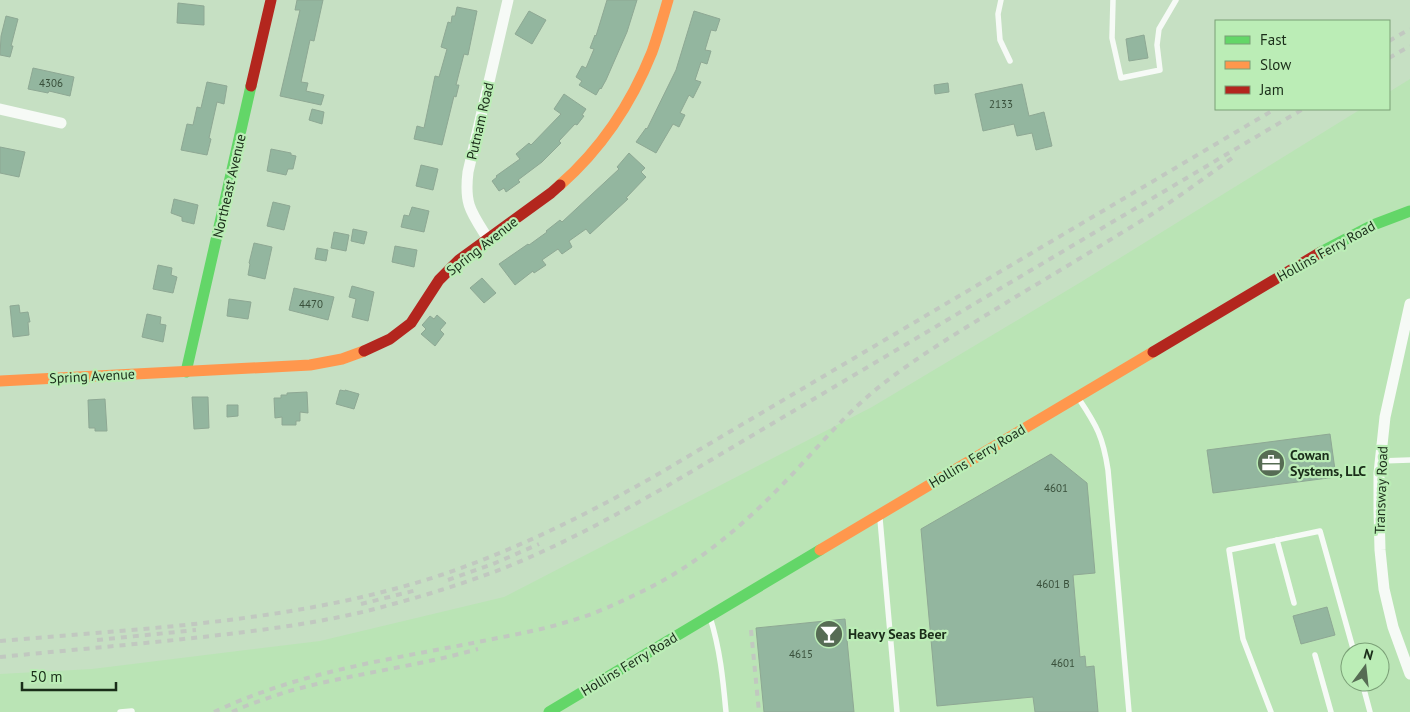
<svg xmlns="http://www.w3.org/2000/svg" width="1410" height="712" font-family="'PT Sans',sans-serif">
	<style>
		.built { fill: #bae4b5; fill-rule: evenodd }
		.building { fill: #93b69f; stroke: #8ea894 }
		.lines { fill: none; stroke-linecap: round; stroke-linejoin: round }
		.lane { stroke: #f6faf6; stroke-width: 5.5 }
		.street { stroke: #f6faf6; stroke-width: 11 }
		.fast { stroke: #63d668; stroke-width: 11 }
		.slow { stroke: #ff974d; stroke-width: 11 }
		.jam { stroke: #b3261e; stroke-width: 11 }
		.rail { stroke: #c1c8c0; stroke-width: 4; stroke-dasharray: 6 6; stroke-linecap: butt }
		.labels { text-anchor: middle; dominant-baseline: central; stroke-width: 4.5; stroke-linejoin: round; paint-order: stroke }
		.number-label { font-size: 11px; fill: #384f3a }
		.street-label { font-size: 14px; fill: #1a2d19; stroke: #bbedb6 }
		.poi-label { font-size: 14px; font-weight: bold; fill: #1a2d19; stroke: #bbedb6; text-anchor: start }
	</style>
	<rect width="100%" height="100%" fill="#c6e0c3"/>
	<!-- built -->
	<path class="built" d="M1410,79V712H0V674L92,669L320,641L504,597L872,407L1081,282L1361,109H1389V92ZM1350,652H1380V682H1350Z"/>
	<!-- building -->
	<g class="building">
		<path d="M297,0H323L314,41L310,40L301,82L308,83L306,91L324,95L321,105L280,96L300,10H295Z"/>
		<path d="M607,0H637L627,32L606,80L601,89L600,88L596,95L579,85L582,81L576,77L582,66L586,68L594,49L590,48L595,35L596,36Z"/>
		<path d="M178,3L204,6V25L177,23Z"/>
		<path d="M457,7L477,11L468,55L464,54L456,85H459L456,97L454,96L442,145L414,139L417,126L424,128L435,76L439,77L447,49L441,47L448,22L451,23L452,16H455Z"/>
		<path d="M529,11L546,20L532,44L515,34Z"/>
		<path d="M694,11L720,19L716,31L711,30L705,50L711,51L707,64L701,62L695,80L701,82L693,98L689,95L680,113L685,115L679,127L673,124L656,153L636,142L646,128L647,129L676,70Z"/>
		<path d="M6,16L18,19L11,46H13L10,57L0,55L1,36Z"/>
		<path d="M1144,35L1148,58L1129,61L1126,39Z"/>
		<path d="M33,68L74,77L70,96L49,91L48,93L28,89Z"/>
		<path d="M207,82L227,86L224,104L217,102L209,138L211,139L207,155L181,150L187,124L193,125L197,107L201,108Z"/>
		<path d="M948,83L949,92L935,94L934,85Z"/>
		<path d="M1022,84L1029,116L1044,112L1052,146L1036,150L1032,133L1017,136L1014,124L983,131L975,94Z"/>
		<path d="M564,94L586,109L582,115L584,116L577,125L575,124L559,141L561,143L542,162L518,180L520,182L506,192L504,188L499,191L492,181L497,177L496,176L520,159L516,154L529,143L531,145L561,114L554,109Z"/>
		<path d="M312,109L324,112L322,124L309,120Z"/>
		<path d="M0,147L25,152L19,177L0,173Z"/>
		<path d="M271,149L291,153V155L296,156L293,169H288L286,175L267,171Z"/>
		<path d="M629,153L645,168L641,172L646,177L626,198L628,199L590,234L586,229L569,241L572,247L562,254L558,249L542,260L546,265L534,273L533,271L515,285L499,264L528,244L529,245L547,232L546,231L560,220L562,222L619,169L617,167Z"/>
		<path d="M421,165L438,169L433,190L416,186Z"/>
		<path d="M174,199L198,205L194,224L182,221V217L171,213Z"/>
		<path d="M273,202L290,206L284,230L267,226Z"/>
		<path d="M412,207L429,211L424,232L401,227L404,215L409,216Z"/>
		<path d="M353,229L367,232L364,244L351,241Z"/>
		<path d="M334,232L349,235L346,251L331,248Z"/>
		<path d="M254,243L272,247L265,279L248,275L250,264L249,263Z"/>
		<path d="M395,246L417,250L414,267L392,262Z"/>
		<path d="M317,248L328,250L326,261L315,259Z"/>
		<path d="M158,265L172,268L171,275L177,277L173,293L153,289Z"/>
		<path d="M482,278L496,293L484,303L470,288Z"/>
		<path d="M352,286L374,292L368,321L352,317L356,299L349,297Z"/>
		<path d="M294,288L334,297L328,320L289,310Z"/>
		<path d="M229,299L251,302L248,319L227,316Z"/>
		<path d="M19,305L20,313L28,312L30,322H28L29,335L13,337L10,306Z"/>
		<path d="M147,314L161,317L160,324L166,325L163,342L142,337Z"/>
		<path d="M437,315L446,323L440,330L444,334L435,346L421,334L426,329L422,325L423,324L430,316L434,319Z"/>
		<path d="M340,390L345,391V390L359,394L354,409L336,404Z"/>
		<path d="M307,392L308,413L300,412V421H296V425H282V417L275,418L274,398H281V395H287V393Z"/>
		<path d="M192,397H208L209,428L194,429Z"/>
		<path d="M105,399L107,431H95V428H89L88,400Z"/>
		<path d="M227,405H238V416L227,417Z"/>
		<path d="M1330,434L1336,477L1213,493L1207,450Z"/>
		<path d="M1051,454L1087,483L1095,573L1073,575L1080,657L1085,656L1086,667L1094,666L1098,712H1035L1033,697L937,706L921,529Z"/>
		<path d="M1327,607L1335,635L1301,644L1293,616Z"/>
		<path d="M845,619L854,712H764L756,628Z"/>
	</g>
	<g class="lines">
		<!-- lane -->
		<g class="lane">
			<path d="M1001,0L998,14L1000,40L1010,61"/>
			<path d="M1113,0L1112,38L1121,78L1160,70L1157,45L1159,29L1176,0"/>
			<path d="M1079,399C1097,426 1103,437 1108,470L1129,712"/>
			<path d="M1380,461L1410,460"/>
			<path d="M880,519L897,712"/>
			<path d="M1277,540L1294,603"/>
			<path d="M710,617C720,649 723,679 726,712"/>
			<path d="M1315,655L1331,712"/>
			<path d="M1362,682L1370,712"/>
			<path d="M120,712L132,711V712"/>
			<path d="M1271,712L1243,639L1229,550L1320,531L1354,652"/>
		</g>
		<!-- street -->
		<g class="street">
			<path d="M0,109L61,123"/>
			<path d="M488,239C471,212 464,205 468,172L508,0"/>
			<path d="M1410,304L1385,417L1379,473V510L1380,550L1384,589L1393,627L1410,674"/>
		</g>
		<!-- fast -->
		<g class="fast">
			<path d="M1321,252L1373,225L1410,211"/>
			<path d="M186,372L251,86"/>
			<path d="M549,712L820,550"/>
		</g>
		<!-- slow -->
		<g class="slow">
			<path d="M560,185C601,149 632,102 652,52C658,35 663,17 668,0"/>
			<path d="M0,381L310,365L342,359L364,351"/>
			<path d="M820,550L1153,352"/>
		</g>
		<!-- jam -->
		<g class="jam">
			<path d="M251,86L271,0"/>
			<path d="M364,351L390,339L411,323L439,280L459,260L551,193L560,185"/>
			<path d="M1153,352L1321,252"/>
		</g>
		<!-- rail -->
		<g class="rail">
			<path d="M1389,41L1410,29"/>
			<path d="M1389,58L1410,46"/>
			<path d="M448,580L493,564L539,544"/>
			<path d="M361,604L417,590"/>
			<path d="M751,630L759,712"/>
			<path d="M97,640L196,630"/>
			<path d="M0,641C147,628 299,622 441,575C518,549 590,513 660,473L1275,109"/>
			<path d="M0,657C70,650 141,644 211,636C272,629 334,621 393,604C427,595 461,584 494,572C554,549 611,518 667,486L1303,109"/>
			<path d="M214,712C298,672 392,659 483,641C512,635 542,630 570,621C595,614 618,603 641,592C693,567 738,530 778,489C810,457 839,420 874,391C918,355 969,326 1017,296C1061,270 1105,243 1149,216C1177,198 1205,178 1232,158"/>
			<path d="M232,712C249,704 268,698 286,692C349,674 415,667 478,649"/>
		</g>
	</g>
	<!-- icons -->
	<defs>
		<symbol id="office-disc" viewBox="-11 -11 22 22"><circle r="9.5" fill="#566c54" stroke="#bbedb6"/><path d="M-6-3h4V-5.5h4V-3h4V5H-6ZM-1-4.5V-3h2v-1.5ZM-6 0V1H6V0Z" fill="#fff"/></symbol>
		<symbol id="bar-disc" viewBox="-11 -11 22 22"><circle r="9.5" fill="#566c54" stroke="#bbedb6"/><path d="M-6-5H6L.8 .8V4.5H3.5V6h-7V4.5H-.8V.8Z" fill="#fff"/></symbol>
	</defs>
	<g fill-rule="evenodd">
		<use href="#office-disc" x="1255" y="447" width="32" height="32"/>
		<use href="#bar-disc" x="813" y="618" width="32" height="32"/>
	</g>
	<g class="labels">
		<!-- number labels -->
		<g class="number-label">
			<text x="51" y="83">4306</text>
			<text x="1001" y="104">2133</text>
			<text x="311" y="304">4470</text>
			<text x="1056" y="488">4601</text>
			<text x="1053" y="584">4601 B</text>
			<text x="801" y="654">4615</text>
			<text x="1063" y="663">4601</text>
		</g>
		<!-- street labels -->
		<g class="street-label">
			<text transform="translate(480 121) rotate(-77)">Putnam Road</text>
			<text transform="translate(229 186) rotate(-77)">Northeast Avenue</text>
			<text transform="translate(482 246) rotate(-38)">Spring Avenue</text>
			<text transform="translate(1326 251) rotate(-29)">Hollins Ferry Road</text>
			<text transform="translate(92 376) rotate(-3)">Spring Avenue</text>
			<text transform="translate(977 456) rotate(-31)">Hollins Ferry Road</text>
			<text transform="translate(1381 490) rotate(-88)">Transway Road</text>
			<text transform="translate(629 664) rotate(-31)">Hollins Ferry Road</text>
		</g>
		<!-- poi labels -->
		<g class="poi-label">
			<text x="1290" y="455">Cowan<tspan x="1290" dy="16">Systems, LLC</tspan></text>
			<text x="848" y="634">Heavy Seas Beer</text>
		</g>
	</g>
	<!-- legend -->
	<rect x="1215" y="20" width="175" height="90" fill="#bbedb6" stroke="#7ba077"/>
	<rect x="1225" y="36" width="25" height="8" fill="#63d668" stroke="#7ba077"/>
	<text x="1260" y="45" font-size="15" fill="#1a2d19">Fast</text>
	<rect x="1225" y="61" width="25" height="8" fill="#ff974d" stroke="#7ba077"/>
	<text x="1260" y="70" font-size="15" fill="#1a2d19">Slow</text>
	<rect x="1225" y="86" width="25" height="8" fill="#b3261e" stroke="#7ba077"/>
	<text x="1260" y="95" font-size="15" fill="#1a2d19">Jam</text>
	<!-- north arrow -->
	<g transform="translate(1365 667) rotate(15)"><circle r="24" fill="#bbedb6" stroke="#7ba077"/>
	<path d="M0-4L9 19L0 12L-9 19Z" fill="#566c54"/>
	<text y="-8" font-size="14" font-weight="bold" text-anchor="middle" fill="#1a2d19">N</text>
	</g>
	<!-- scale -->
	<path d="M22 682v8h94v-8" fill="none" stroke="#1a2d19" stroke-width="2.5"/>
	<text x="30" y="682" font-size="15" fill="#1a2d19" stroke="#bbedb6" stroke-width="4" paint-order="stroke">50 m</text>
</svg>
